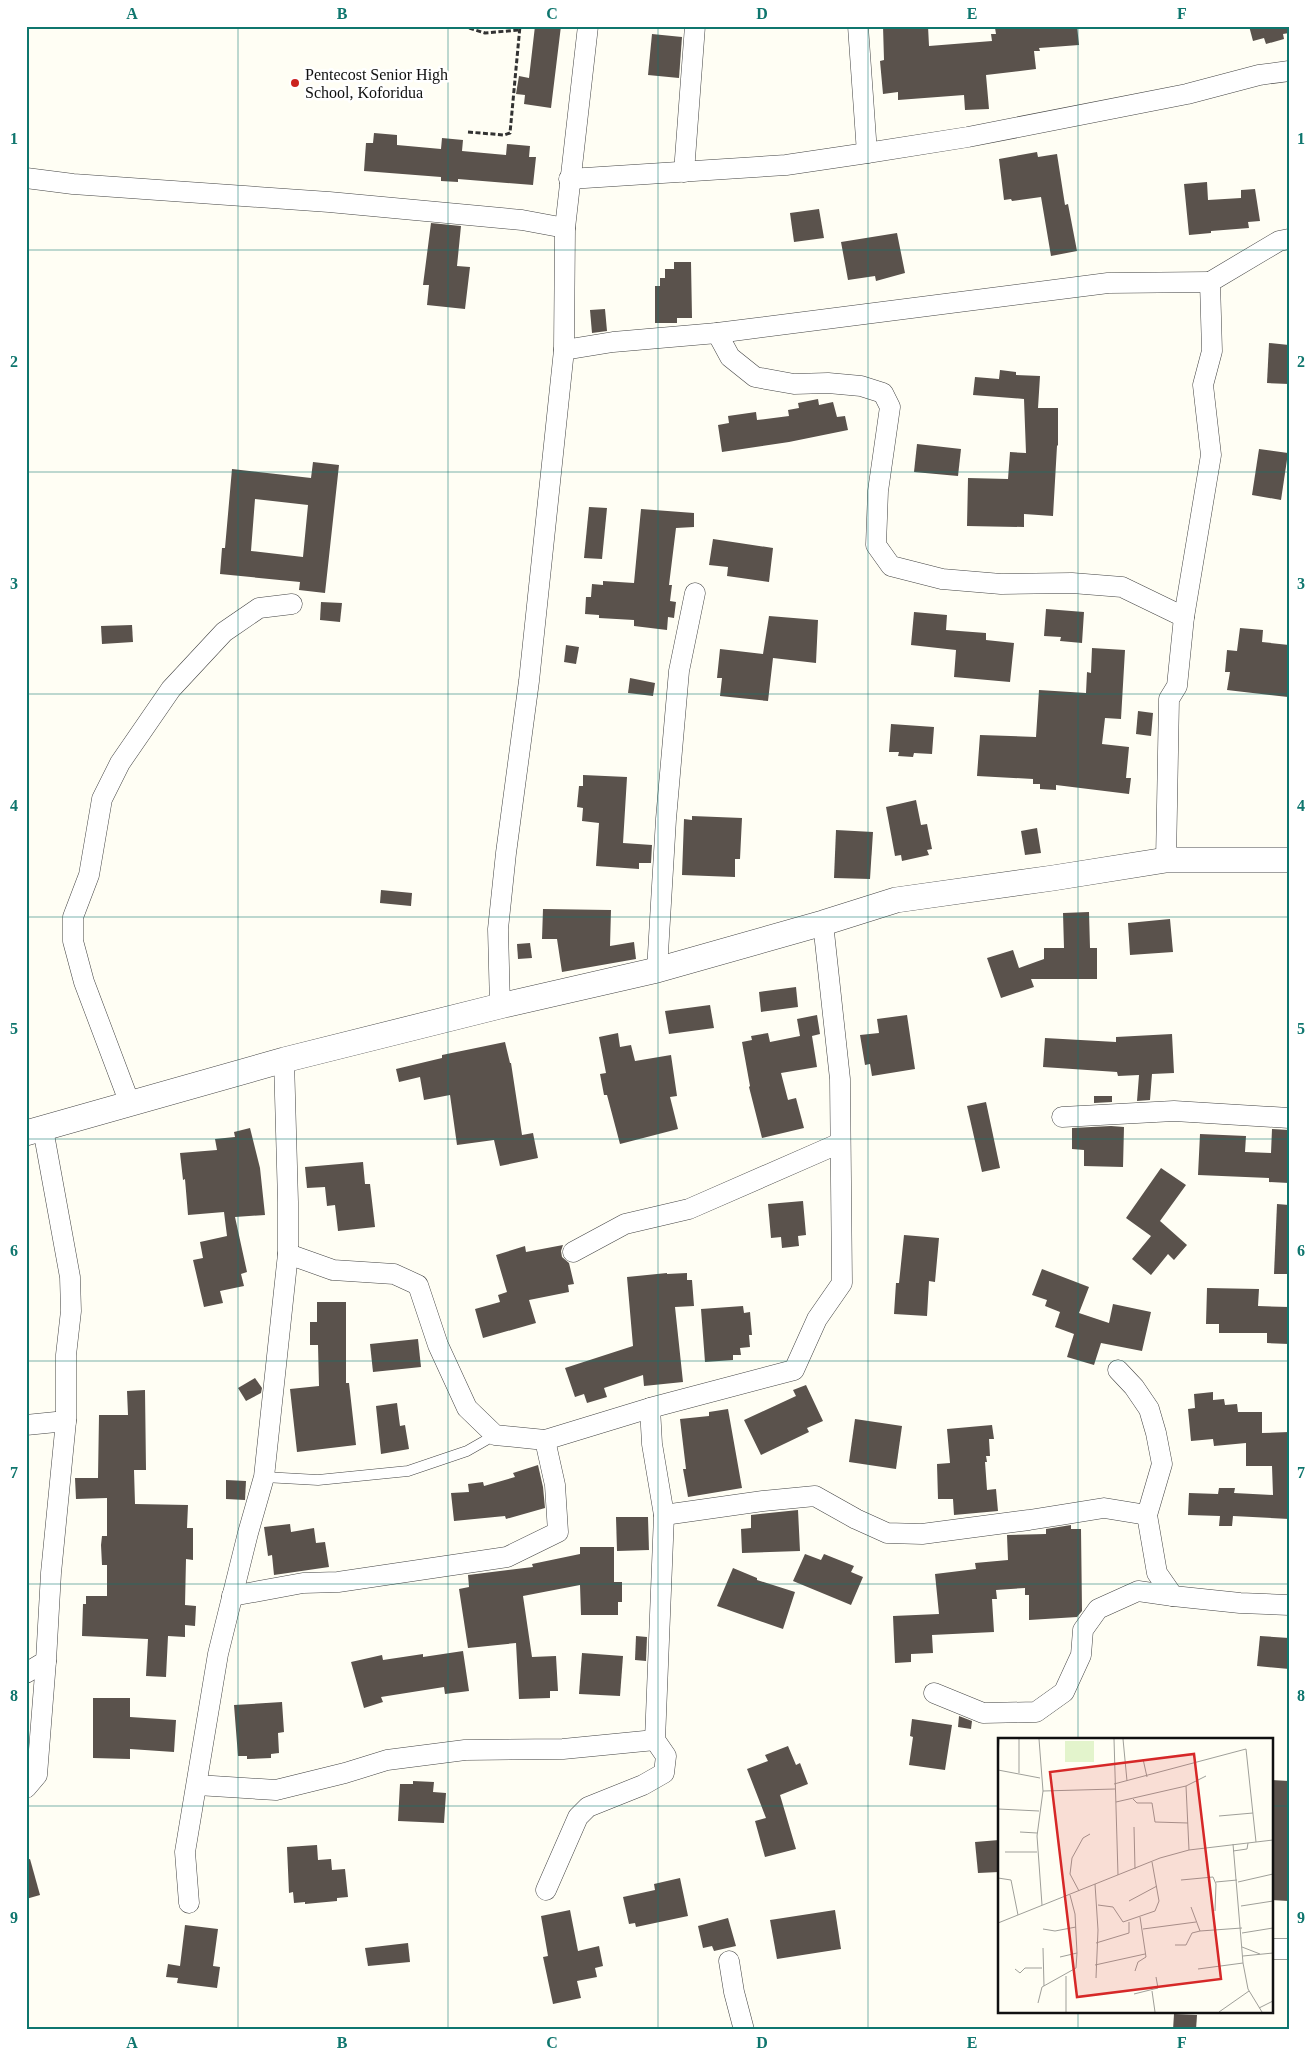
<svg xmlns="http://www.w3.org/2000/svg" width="1315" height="2056" font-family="'Times New Roman',serif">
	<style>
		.building { fill: #5a524c; fill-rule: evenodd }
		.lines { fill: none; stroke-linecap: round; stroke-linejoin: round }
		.service-casing { stroke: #434343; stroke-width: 11 }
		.minor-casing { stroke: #434343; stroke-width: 21 }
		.tertiary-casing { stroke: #434343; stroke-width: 26 }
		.path { stroke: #323232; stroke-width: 3; stroke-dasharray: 5 2.5; stroke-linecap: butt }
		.service { stroke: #fff; stroke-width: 10 }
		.minor { stroke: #fff; stroke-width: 20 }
		.tertiary { stroke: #fff; stroke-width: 25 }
		.grid { fill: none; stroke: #0f766e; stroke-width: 1; stroke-opacity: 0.55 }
		.poi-dot { fill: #cb231e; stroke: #fff; stroke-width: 2 }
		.labels { text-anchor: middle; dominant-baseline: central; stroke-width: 5; stroke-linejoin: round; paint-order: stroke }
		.poi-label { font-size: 16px; fill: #101010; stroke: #fff; text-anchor: start }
		.inset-road { fill: none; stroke: #9f9f99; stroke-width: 1 }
		.view { fill: #d62828; fill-opacity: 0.15; stroke: #d62828; stroke-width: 2.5 }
		.inset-edge { fill: none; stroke: #101010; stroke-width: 2.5 }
		.neatline { fill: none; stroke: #0f766e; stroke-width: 2 }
		.grid-label { font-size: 16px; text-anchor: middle; font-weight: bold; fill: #0f766e }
	</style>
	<rect width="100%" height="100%" fill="#fffef4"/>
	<!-- building -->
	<g class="building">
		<path d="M535,26H561L551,108L524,104L525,95L516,94L519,76L529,78Z"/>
		<path d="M883,26H928L929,46L992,41L991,34H996L995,28L1077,26L1079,45L1039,48L1040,51H1034L1036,69L986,75L989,109L965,110L964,95L898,100V92L883,94L880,61L884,60Z"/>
		<path d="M1249,26H1289V33L1283,34L1284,39L1266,44L1264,38L1253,41Z"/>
		<path d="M652,34L682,37L679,78L648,75Z"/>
		<path d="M374,133L397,135V145L441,149L442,138L463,140L462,151L506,155L507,144L530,146L529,157H536L533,185L458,179V182L441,181V177L364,171L366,143H373Z"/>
		<path d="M1037,152L1038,157L1057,154L1065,205L1068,204L1077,251L1051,256L1041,197L1012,201L1011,199L1004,200L999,159Z"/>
		<path d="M1207,182L1208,200L1241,198V190L1255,189L1260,221L1248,222L1249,228L1211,231V233L1189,235L1184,184Z"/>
		<path d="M819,209L824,238L794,242L790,213Z"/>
		<path d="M431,223L461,226L457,266L470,267L465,309L427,305L429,285H423Z"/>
		<path d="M897,233L905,273L876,281L875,276L848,280L841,242Z"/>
		<path d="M674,262H691L692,318H677V323H655V286H660V278H665V269H674Z"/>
		<path d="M605,309L607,331L592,333L590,310Z"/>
		<path d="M1269,343L1289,345V384L1267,383Z"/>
		<path d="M1000,370L1016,372V375L1040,376L1038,408H1058V445L1057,446L1053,516L1024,514V527L967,526L968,478L1008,479L1010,452L1026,453L1024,399L973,395L975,377L999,379Z"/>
		<path d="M818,399L819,405L833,402L837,417L845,416L848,430L789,442L722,452L718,425L729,423L728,416L756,412L757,420L789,416L788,410L799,408L798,403Z"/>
		<path d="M917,444L961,449L958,476L914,472Z"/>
		<path d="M1259,449L1288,453L1281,500L1252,495Z"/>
		<path d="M313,462L339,465L325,593L299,590L300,582L220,574L222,548H225L232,469L311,478ZM255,499L308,505L303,557L251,551Z"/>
		<path d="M589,507L607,508L602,559L584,558Z"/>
		<path d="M641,509L694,513V527L676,528L669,585H672L670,601L676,602L674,618L668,617L667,630L634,626V620L599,618V615L585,614L586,597H591L592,584L603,585V581L634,583Z"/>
		<path d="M713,539L773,548L769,582L727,576L728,567L709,565Z"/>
		<path d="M321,602L342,603L340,622L320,620Z"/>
		<path d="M1046,609L1084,612L1082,643L1060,641L1061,637L1044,636Z"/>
		<path d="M914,612L947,615L946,630L986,633V640L1014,643L1010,682L954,677L956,650L911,645Z"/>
		<path d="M769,616L818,620L816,663L773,658L768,701L720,696L722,678H717L720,649L763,654Z"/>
		<path d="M132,625L133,642L102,644L101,626Z"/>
		<path d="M1240,628L1263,630L1262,642L1289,645L1288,697L1227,690L1230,672H1225L1227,650L1237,651Z"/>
		<path d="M566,645L579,647L576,664L564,662Z"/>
		<path d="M1092,648L1125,650L1121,719L1105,718L1102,744L1129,747L1126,778H1131L1129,794L1056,785V790L1040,789V784H1033V779L977,776L980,735L1036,737L1039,690L1086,693L1087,672L1091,673Z"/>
		<path d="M630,678L655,683L653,696L628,693Z"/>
		<path d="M1138,711L1153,713L1151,736L1136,734Z"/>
		<path d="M891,724L934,727L932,754L914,753L913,757L898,756L899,752H889Z"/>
		<path d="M583,775L627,777L623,843L652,845L651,863H639V869L596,866L599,823L582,821L583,808L577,807L579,786H583Z"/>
		<path d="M916,800L921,825L927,824L932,849L927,850L929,855L902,861L901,855L895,856L886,807Z"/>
		<path d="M692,816L742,818L740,859H735V877L682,875L684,819L692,820Z"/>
		<path d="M1037,828L1041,853L1025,855L1021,831Z"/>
		<path d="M836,830L873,832L870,879L834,878Z"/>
		<path d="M381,890L412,893L411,906L380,903Z"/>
		<path d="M543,909L611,910L610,946L634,942L636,959L562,972L557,939H542Z"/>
		<path d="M1089,912L1090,948H1097V979H1031L1034,987L1001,998L987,958L1013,950L1019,968L1044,959V948H1064L1063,913Z"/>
		<path d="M1170,919L1173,952L1130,955L1128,923Z"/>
		<path d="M530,943L532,958L518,959L517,944Z"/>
		<path d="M796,987L798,1007L761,1012L759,992Z"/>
		<path d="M710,1005L714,1028L669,1034L665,1011Z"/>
		<path d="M817,1015L820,1034L812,1036L817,1067L781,1073L788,1100L796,1098L804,1128L762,1138L749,1087L750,1086L742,1042L752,1040L751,1036L768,1033L770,1042L800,1036L797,1019Z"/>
		<path d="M907,1015L915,1069L872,1076L870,1064L865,1065L860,1035L879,1033L877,1019Z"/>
		<path d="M618,1033L620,1047L631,1045L635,1061L671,1055L677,1096L670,1097L678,1129L620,1144L607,1095H604L600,1074L606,1073L599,1037Z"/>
		<path d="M1172,1034L1174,1073L1152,1074L1150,1100L1137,1101L1139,1075L1118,1076L1117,1072L1043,1067L1045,1038L1116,1042V1037Z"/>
		<path d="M505,1042L510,1063H511L522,1135L533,1133L538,1158L500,1166L494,1140L457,1145L450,1095L424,1100L420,1077L399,1082L396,1069L442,1058V1055Z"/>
		<path d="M1094,1096H1112V1102L1094,1103Z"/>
		<path d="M986,1102L1000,1168L982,1172L967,1106Z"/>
		<path d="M1111,1126L1124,1127L1123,1167L1084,1166V1150L1072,1149V1128Z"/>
		<path d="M250,1128L260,1168L265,1215L235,1217L247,1272L241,1274L244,1286L220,1291L223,1303L204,1307L193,1260L203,1258L200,1242L227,1236L224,1212L188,1215L185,1179L183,1180L180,1153L217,1150L215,1139L235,1137L234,1132Z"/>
		<path d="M1272,1129L1289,1130V1183L1269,1182V1178L1198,1175L1200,1134L1246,1136L1245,1152L1271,1153Z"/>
		<path d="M363,1162L365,1184H370L375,1227L338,1231L335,1205L327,1206L325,1187L307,1188L305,1167Z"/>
		<path d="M1161,1168L1186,1185L1160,1221L1187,1245L1174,1260L1168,1254L1151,1275L1132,1259L1151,1236L1126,1218Z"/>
		<path d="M803,1201L806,1235L798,1236L799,1246L782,1248L781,1237L771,1238L768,1204Z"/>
		<path d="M1277,1204L1289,1205V1274H1274Z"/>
		<path d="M904,1235L939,1238L935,1282L929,1281L927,1316L894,1314L896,1283H899Z"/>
		<path d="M563,1245L561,1251L562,1257L569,1263L574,1284L568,1285L569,1292L529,1300L536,1323L483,1338L475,1309L500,1302L498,1295L507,1292L496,1255L525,1246L526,1252Z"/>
		<path d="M1042,1269L1089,1287L1079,1313L1109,1323L1113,1304L1151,1312L1142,1351L1101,1343L1094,1365L1067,1357L1074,1334L1055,1327L1060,1312L1045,1306L1047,1300L1032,1295Z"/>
		<path d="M667,1273V1274L687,1273V1280H692L694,1306L675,1307L683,1382L644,1386L643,1375L604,1388L607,1397L587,1403L584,1394L575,1397L565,1368L633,1346L627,1277Z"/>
		<path d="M1207,1288L1259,1289L1258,1306L1289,1307V1344L1267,1343V1333H1219V1324H1206Z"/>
		<path d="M317,1302H346V1383H349L356,1445L297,1452L290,1389L319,1386L318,1345H310V1322H317Z"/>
		<path d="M743,1306L744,1313L750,1312L752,1335H749L750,1347L740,1348L741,1355H733V1360L705,1362L701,1309Z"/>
		<path d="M418,1339L421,1367L373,1372L370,1344Z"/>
		<path d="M255,1378L262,1388L261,1393L246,1401L238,1388Z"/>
		<path d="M806,1385L823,1421L807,1428L809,1432L761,1455L744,1420L796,1396L793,1390Z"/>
		<path d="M145,1390L146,1470H134L135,1504L188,1505L187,1528H193V1560L186,1559L185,1605L196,1606L195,1626L185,1625V1637L168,1636L166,1677L146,1676L148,1639L82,1636L83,1604H86V1596H107V1565H102L101,1545L102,1536H107V1498L76,1499L75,1478H98L99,1415H128L127,1391Z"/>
		<path d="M1213,1392V1400L1224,1399L1225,1405L1237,1404L1238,1412H1262V1433L1289,1432V1519L1233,1516L1232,1526H1219L1220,1516L1188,1515L1189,1493L1218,1494L1219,1488H1235L1234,1493L1273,1495L1272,1466H1246V1443L1214,1446L1213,1439L1191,1441L1188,1409L1195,1408L1194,1394Z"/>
		<path d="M397,1403L400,1426L405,1425L409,1449L381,1454L376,1406Z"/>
		<path d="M728,1409L742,1488L688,1497L683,1469H686L680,1419L709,1416V1412Z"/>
		<path d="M855,1419L902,1426L896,1469L849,1462Z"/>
		<path d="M992,1425L994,1439H989L990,1456H986L987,1462H985L987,1490L996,1489L998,1511L954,1515L953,1499H938L937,1464L950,1463L947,1429Z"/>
		<path d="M538,1465L543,1487L545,1508L506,1519L505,1516L454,1521L451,1493L469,1492L468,1484L483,1482L484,1486L515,1477L513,1473Z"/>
		<path d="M226,1480L246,1481L245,1500L226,1499Z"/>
		<path d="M798,1510L800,1551L742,1553L741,1529L751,1528V1515Z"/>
		<path d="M616,1517H648L649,1550L617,1551Z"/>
		<path d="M290,1524L291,1532L314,1528L316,1543L325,1542L329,1567L274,1575L272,1555L268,1556L264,1527Z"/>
		<path d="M1071,1525V1529H1081L1082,1611L1077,1617L1029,1620V1595H1025V1588L996,1590L997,1599H992L994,1632L932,1635L933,1653L911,1654V1662L895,1663L893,1616L939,1614L935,1574L976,1569L975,1563L1008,1560L1007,1535L1046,1534V1529Z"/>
		<path d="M580,1547H614V1582H622V1602H618V1615H581L580,1585L523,1596L532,1657L556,1656L558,1691H550V1698L519,1699L516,1643L468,1648L459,1589L469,1587L468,1575L533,1567L532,1564L580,1554Z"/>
		<path d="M805,1554L821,1560L824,1554L854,1566L851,1572L863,1577L851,1605L793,1581Z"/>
		<path d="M733,1568L757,1578V1580L795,1592L783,1629L717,1606Z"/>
		<path d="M636,1636L647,1637L646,1661L635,1660Z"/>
		<path d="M1260,1636L1289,1638V1669L1257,1666Z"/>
		<path d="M463,1651L469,1691L445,1694L444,1687L381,1697L383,1702L364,1708L351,1662L382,1655L383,1660L423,1654V1657Z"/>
		<path d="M582,1653L623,1656L620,1696L579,1694Z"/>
		<path d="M93,1698H130V1717L176,1720L174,1752L130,1749V1759L93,1758Z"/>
		<path d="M282,1702L284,1732L278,1733L279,1753L271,1754V1758L247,1759V1756H238L234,1705Z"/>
		<path d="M959,1716L972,1721L971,1729L958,1727Z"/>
		<path d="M912,1719L952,1725L945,1770L909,1765L913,1737L910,1736Z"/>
		<path d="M788,1746L796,1765L800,1763L808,1784L780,1795L796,1849L765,1857L755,1821L766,1818L747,1769L768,1761L765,1755Z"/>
		<path d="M1271,1780L1289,1781V1901L1271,1900Z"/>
		<path d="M413,1781L434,1782L433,1792L446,1793L444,1823L398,1821L400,1784H413Z"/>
		<path d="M999,1840V1872L978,1873L975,1842Z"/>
		<path d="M317,1845L318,1860L331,1859L332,1870L345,1869L348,1897L337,1898V1901L305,1904V1902L294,1903L293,1892L289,1893L287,1847Z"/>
		<path d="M30,1859L40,1895L26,1899V1860Z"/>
		<path d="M680,1878L688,1916L636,1927L635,1923L629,1924L623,1897L655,1890L654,1884Z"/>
		<path d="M570,1910L578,1951L599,1946L603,1966L595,1968L597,1977L577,1981L581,1998L553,2004L543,1957L548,1956L541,1916Z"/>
		<path d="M835,1910L841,1949L777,1959L770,1920Z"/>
		<path d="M728,1918L736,1946L714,1951L712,1946L703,1948L698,1926Z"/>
		<path d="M185,1925L218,1929L213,1966L220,1967L217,1988L177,1983L178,1978L166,1977L168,1964L180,1966Z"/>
		<path d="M408,1943L410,1962L368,1966L365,1948Z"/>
		<path d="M1174,2014L1197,2015L1196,2030H1173Z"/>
	</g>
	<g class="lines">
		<defs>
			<path id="service" d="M264,1477L318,1480L408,1471L467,1451L495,1435"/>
			<g id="minor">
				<path d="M858,26L867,153"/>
				<path d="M684,172L695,26"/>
				<path d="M26,178L73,184L329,202L522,220L565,228"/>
				<path d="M569,179L786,165L867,153L968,137L1187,94L1259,75L1289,71"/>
				<path d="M1210,282L1279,241L1289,239"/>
				<path d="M717,333L730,357L755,377L794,384L828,383L861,386L883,393L890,407L878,491L876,545L891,566L942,579L1001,584L1072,583L1122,587L1184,617"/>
				<path d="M564,350L613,342L717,333L1108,283L1210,282L1212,351L1203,385L1211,455L1184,617L1177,686L1169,699L1166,860"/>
				<path d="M657,970L666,819L679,671L695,593"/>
				<path d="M500,1006L498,929L506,853L529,681L564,350L565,228L588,26"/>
				<path d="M130,1104L84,982L73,941V917L89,875L102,799L120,763L171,689L224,632L259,608L292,604"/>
				<path d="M1062,1117L1174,1111L1289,1118"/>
				<path d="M573,1252L625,1224L689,1209L840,1143"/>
				<path d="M288,1254L333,1270L394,1274L418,1285L438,1345L467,1408L495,1435L545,1440L650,1408L794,1370L817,1319L842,1283L840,1079L823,923"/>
				<path d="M1118,1370L1134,1387L1149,1409L1156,1433L1162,1464L1147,1515L1157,1573L1173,1596L1240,1603L1289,1605"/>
				<path d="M26,1425L66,1421"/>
				<path d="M664,1515L763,1501L815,1496L856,1519L887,1533L922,1534L1029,1520L1104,1508L1147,1515"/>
				<path d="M232,1596L303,1583L338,1582L507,1557L558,1532L555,1485L545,1440"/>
				<path d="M26,1673L46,1661L51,1573L66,1421V1355L71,1311L70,1277L43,1129"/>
				<path d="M934,1693L983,1713L1036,1712L1064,1692L1081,1655L1083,1630L1098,1609L1138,1591L1173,1596"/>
				<path d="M197,1785L276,1790L345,1773L387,1760L465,1750L563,1749L655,1740"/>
				<path d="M26,1788L37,1775L46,1661"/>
				<path d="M546,1890L578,1817L588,1807L643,1785L664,1773L666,1756L655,1740L664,1515L652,1444L650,1408"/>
				<path d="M189,1903L185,1852L218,1654L248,1533L264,1477L288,1254V1202L284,1060"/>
				<path d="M1271,1949H1289"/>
				<path d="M729,1961L734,1992L744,2030"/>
			</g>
			<path id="tertiary" d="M26,1133L284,1060L500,1006L657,970L823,923L896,900L1053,878L1166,860H1289"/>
		</defs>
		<!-- service casing -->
		<use href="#service" class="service-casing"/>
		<!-- minor casing -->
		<use href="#minor" class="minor-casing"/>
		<!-- tertiary casing -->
		<use href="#tertiary" class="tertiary-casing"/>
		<!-- path -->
		<g class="path">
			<path d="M462,26L485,33L519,30"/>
			<path d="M468,132L504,135L510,133L520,26"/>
		</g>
		<!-- service -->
		<use href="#service" class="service"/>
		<!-- minor -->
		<use href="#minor" class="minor"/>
		<!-- tertiary -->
		<use href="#tertiary" class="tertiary"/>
	</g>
	<!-- grid -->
	<path class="grid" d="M238,26V2030M448,26V2030M658,26V2030M868,26V2030M1078,26V1740M26,250H1289M26,472H1289M26,694H1289M26,917H1289M26,1139H1289M26,1361H1289M26,1584H1289M26,1806H999M1271,1806H1289M1078,2012V2030"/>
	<!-- markers -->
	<circle class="poi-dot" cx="295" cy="83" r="5"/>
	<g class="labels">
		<!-- poi labels -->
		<g class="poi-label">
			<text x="305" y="74">Pentecost Senior High<tspan x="305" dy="18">School, Koforidua</tspan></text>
		</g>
	</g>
	<!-- overview -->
	<g transform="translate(998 1738)">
		<rect width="275" height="275" fill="#fffef4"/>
		<path d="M67,3H96V24H67Z" fill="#e3f4cc"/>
		<path class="inset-road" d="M41,1L45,53L39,98L44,167M116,1L120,137M125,1L129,43M0,20L1,1M145,21L149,39M0,32L42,40M21,35V1M116,46L248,11L258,104M188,48L208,38M45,53L117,51M135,61L139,65H154L157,84L190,85M118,64L188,48L191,112M0,71L41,73M221,78L255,75M136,89L137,131M22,94L39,95M235,106L245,225L250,251L264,274M235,113L249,111L250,105M7,114H39M0,140L13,142L20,177M183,142L215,139L218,146L217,173M218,144L239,142M240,144L275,136M97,146L100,192L98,240M81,153L72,136L74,120L85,100L92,96M131,163L159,148M100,167L115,169L125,184L157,173L161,163L154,124M243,168L275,163M193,169L202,193L244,190M0,185L162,120L191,112L275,102M45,191L57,193L78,189M145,191L198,184M244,195L275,190M98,205L131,195V184M177,207H188L194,195L202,193M244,209L262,216M45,210L46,248M245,218L275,215M62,219L79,215L77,176L72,157M97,227L147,216M17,231L22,235L27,230H44M200,231L245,225M137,233L140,224L148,219L142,179M154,253L157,274M136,256L160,250L158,239M40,265L44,249L78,230L79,215M261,270L275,263M68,274V238M221,274L251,253"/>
		<path class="view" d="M196,16L223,241L79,259L52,34Z"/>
		<rect width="275" height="275" class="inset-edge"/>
	</g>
	<!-- border -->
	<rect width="1315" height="2056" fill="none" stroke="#ffffff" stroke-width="55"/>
	<rect x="28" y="28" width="1260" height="2000" class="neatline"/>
	<g class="grid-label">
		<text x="132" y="19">A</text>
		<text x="342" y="19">B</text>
		<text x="552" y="19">C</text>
		<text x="762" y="19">D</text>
		<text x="972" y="19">E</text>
		<text x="1182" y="19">F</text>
		<text x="14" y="144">1</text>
		<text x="1301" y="144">1</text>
		<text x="14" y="367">2</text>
		<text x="1301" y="367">2</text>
		<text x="14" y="589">3</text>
		<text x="1301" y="589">3</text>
		<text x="14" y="811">4</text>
		<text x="1301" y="811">4</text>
		<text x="14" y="1034">5</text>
		<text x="1301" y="1034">5</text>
		<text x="14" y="1256">6</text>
		<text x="1301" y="1256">6</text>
		<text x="14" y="1478">7</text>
		<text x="1301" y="1478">7</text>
		<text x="14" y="1701">8</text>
		<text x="1301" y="1701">8</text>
		<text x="14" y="1923">9</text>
		<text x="1301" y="1923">9</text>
		<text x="132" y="2048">A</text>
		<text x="342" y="2048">B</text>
		<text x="552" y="2048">C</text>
		<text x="762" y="2048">D</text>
		<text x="972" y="2048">E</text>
		<text x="1182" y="2048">F</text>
	</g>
</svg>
